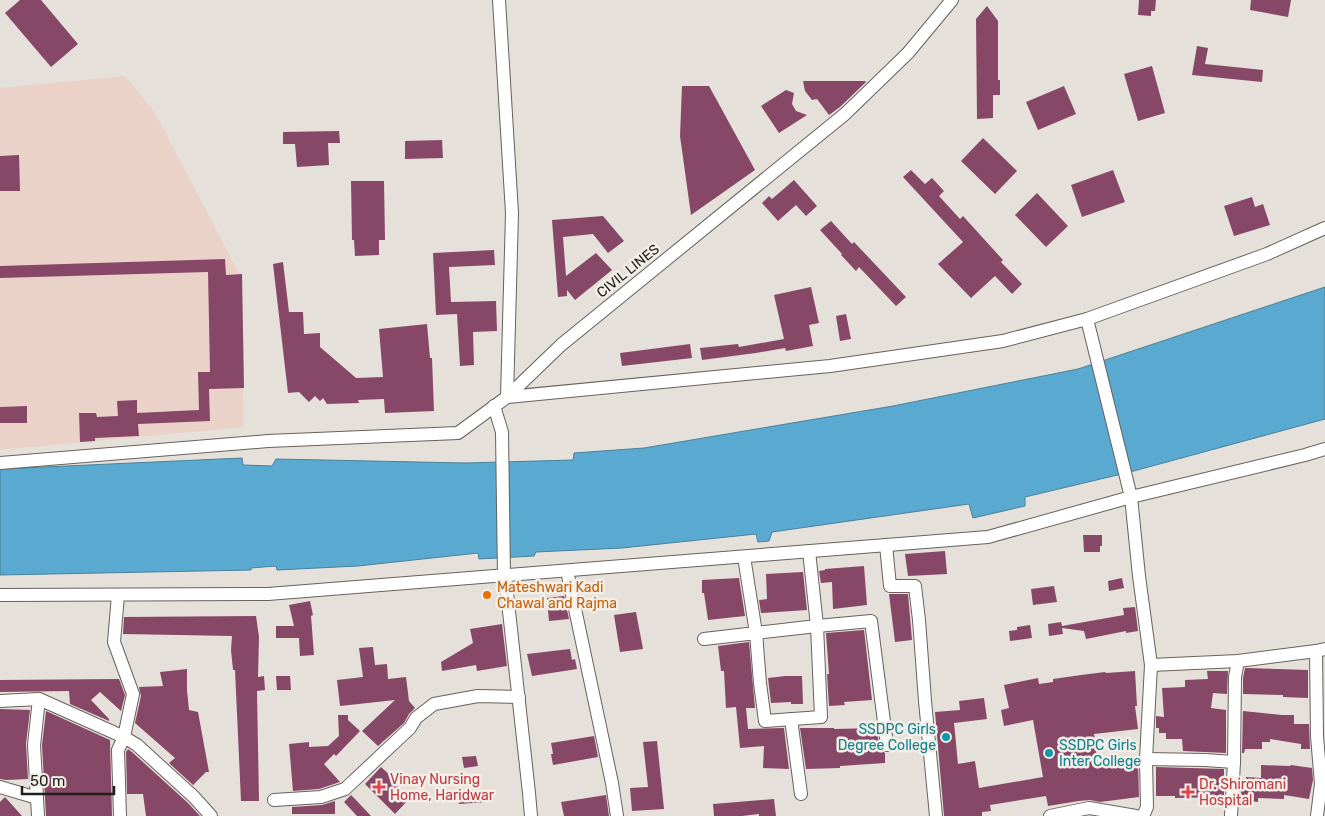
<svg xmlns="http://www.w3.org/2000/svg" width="1325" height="816" font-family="Rubik,sans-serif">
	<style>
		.industrial { fill: #ead2c9 }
		.water { fill: #5aa9d0; stroke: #49809a }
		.building { fill: #874767 }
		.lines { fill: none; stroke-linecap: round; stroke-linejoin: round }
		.minor-casing { stroke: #66625c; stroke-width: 14 }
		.minor { stroke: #fff; stroke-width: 12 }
		.food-dot { fill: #e8710a; stroke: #f3eee7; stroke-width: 2 }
		.culture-dot { fill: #0f9aa8; stroke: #f3eee7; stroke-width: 2 }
		.health-dot { fill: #e0444e; stroke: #f3eee7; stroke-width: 2 }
		.labels { text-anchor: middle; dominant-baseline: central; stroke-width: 5; stroke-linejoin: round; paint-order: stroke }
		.street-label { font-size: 14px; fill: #21201d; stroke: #f3eee7 }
		.food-label { font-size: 14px; fill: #c56008; stroke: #f3eee7; text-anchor: start }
		.culture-label { font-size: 14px; fill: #0d838f; stroke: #f3eee7; text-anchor: end }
		.health-label { font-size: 14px; fill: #be3a42; stroke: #f3eee7; text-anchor: start }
	</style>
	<rect width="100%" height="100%" fill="#e5e1da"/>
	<!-- industrial -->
	<path class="industrial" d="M125,76L154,111L240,275L244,427L0,450V88Z"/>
	<!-- water -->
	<path class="water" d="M1325,287V419L1130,472L1025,497V506L973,518L969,504L772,532L769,541L758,542L756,534L622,548L536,552L534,556L479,559L478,553L358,566L277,570L276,566L251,568V570L0,575V469L242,458L243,465L272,466L276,459L465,463L573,460L574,453L644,448L893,406L1078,369Z"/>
	<!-- building -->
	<g class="building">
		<path d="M20,0H41L78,44L51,67L5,13Z"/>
		<path d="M1139,0H1156L1155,11H1151V16L1138,15Z"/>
		<path d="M1251,0H1291L1288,17L1250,10Z"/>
		<path d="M987,6L998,21V80H1000V95H993V118L977,119L976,19Z"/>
		<path d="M1197,46L1208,48L1205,64L1263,70L1262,82L1192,75Z"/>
		<path d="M1152,66L1165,113L1138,121L1124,74Z"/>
		<path d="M803,81H865L866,82L840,107L829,115L817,99L812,100L805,91Z"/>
		<path d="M682,86H709L755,170L691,215L680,136Z"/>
		<path d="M1064,86L1076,114L1038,130L1026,102Z"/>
		<path d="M786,90L794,93L792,104L796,111L807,115L779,133L761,106Z"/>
		<path d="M339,131L340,143H328L329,165L297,167L295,144H283V132Z"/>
		<path d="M983,138L1017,171L995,194L961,161Z"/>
		<path d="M442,140L443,158L405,159V141Z"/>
		<path d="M19,155L20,191H0V156Z"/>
		<path d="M911,170L925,184L932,178L944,191L939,196L960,219L963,216L1003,260L1001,262L1022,284L1012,294L995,276L971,298L938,264L963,242L903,177Z"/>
		<path d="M1113,170L1125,202L1082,217L1071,185Z"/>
		<path d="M794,180L817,206L806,216L796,205L778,221L762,203L769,196L772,199Z"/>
		<path d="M351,181H384L385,240H379V255L355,256L354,240H352Z"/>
		<path d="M1037,193L1068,226L1046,247L1015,215Z"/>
		<path d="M1252,197L1255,207L1263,204L1270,225L1234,236L1224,206Z"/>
		<path d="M603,216L624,241L608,253L593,234L563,237L566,276L596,253L612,270L575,300L567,290V296L558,297L552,220Z"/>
		<path d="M831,221L852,244L854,242L906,297L896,306L859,267L856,271L841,255L842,254L820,230Z"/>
		<path d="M494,250L495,265L449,267L451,302L496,301L497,331L473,332L474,365L460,366L457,314L436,315L433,253Z"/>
		<path d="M225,259L226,275L242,274L244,388L209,389L210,421L138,424L139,436L95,438V441L80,442L79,413H96L97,417L118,416L117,401L137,400V413L199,410L198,372H210L208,272L0,278V266Z"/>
		<path d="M283,262L289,312H303L304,334L320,333V347L356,378L383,377L379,329L427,324L430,358H432L434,411L385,413L384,399L358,400L359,403L327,404L323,398L320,401L315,396L309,402L299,392L288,393L273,264Z"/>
		<path d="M811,287L819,323L809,325L813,346L786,351L785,348L756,353L702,360L700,348L738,344L739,347L784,339L774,295Z"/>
		<path d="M846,314L851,339L840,341L836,316Z"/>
		<path d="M690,344L692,358L622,366L620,353Z"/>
		<path d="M27,406V423H0V407Z"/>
		<path d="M1083,535H1102V546H1100V552H1084Z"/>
		<path d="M945,551L947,574L908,576L905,554Z"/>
		<path d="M864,566L867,605L833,609L832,582L821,583L819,571L825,570V569Z"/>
		<path d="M803,572L807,610L761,613L759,600L767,599L766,574Z"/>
		<path d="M739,578L745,616L708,620L704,593H702V580Z"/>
		<path d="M1122,578L1124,588L1109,591L1108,581Z"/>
		<path d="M1054,586L1057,602L1033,605L1031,589Z"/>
		<path d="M889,594H908L912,640L895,642Z"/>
		<path d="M564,596L569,619L549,621L547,598Z"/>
		<path d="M310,601L313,615L311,616L314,655L300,656L299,638H276V626H294L289,605Z"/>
		<path d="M1135,607L1138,631L1126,633V631L1086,639L1084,631L1062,628L1063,634L1049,636L1048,624L1061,622L1062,626L1124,615L1123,608Z"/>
		<path d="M636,612L643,649L620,652L614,615Z"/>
		<path d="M256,616L259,637L258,677L264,676L265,690L257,691L259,801H241L235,670H233L231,650L232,636L123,634L124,617Z"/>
		<path d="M502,624L507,666L477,671L476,665L442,671L441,662L473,643L470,629Z"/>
		<path d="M1030,625L1032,638L1010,641L1009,631L1017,630V627Z"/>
		<path d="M864,630L872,700L844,702L845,705L829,706L827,674H829L826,633Z"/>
		<path d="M749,642L755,708H746L748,729L784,728L789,769L763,768L764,746L740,748L736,707L726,708L724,671H721L718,646Z"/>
		<path d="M373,647L375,665L387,664L388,679L406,677L409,701L415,708L409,714L404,723L378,746L362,731L395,700L340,706L337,680L363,677L359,648Z"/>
		<path d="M570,649L572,660L575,659L577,669L532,676L527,654Z"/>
		<path d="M1245,668L1308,670V698L1283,697V695L1243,694V678Z"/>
		<path d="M187,669V690L189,710L198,712L209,772H206L193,785L169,763L175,758L135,723L141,696L139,687L163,686L160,672Z"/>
		<path d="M1135,671L1137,706H1135L1138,729L1094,734L1098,765L1138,760L1139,797L1100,802L1090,800L1079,801L1048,806L1046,796L990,805L991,811L982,812V816H944L935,712L960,710L959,701L984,698L987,719L954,723L958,764L975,761L979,788L1043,777L1033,720L1004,726L1001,710L1009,708L1004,685L1038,678L1039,684L1053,682V679L1081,675L1105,672L1106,673Z"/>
		<path d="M1207,671H1228L1227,694L1213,693L1211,708L1226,710V753L1183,751L1182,739H1166V733H1159V728H1156V716L1164,717L1162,688L1185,687V680L1208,679Z"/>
		<path d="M276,676H290L291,690H277Z"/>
		<path d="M785,676H802L803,704H791V702L771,703L768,678Z"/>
		<path d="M119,679L125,695L121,711L100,692L91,700L109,719V721L70,704L69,691L0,692V680Z"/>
		<path d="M0,709L30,710L26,744L28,779L6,780L0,779Z"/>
		<path d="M46,711L110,740L112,816H46L42,745Z"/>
		<path d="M1243,711L1282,715H1294V724H1309L1310,749H1301V744L1270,739V742H1262V749H1245L1244,753H1242Z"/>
		<path d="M338,715H348V720L360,731L336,756L334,754L324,764L340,782L319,789L293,791L289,744L309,742V747L328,746L339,736Z"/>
		<path d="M800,728H834V729L877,728L879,746L881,750L885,753V763L840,766V768L806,769Z"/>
		<path d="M594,736L598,757L553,765L551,754H553L551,743Z"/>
		<path d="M657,741L664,809L632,811L630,788L648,787L643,742Z"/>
		<path d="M128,749L132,752L188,803L200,816H146L143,794H127L126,752Z"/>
		<path d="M476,756L478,766L464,768L462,757Z"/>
		<path d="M1261,765L1290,766L1291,765L1312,768L1313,780L1309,799L1284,795V799L1258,798V802L1240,800L1241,790H1246V777L1261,778Z"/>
		<path d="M381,767L393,778L391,780L410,798L395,814L365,784Z"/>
		<path d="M1156,767L1224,769V797L1175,798V796H1156Z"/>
		<path d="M485,791L486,802L459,804L458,793Z"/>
		<path d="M351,795L356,800L371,816H357L344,802Z"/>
		<path d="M606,795L609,816H564L561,802Z"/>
		<path d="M5,797L22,816H0V802Z"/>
		<path d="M774,799L776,816H759V814L742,816H714L713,804Z"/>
		<path d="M335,801V814H292V807L322,805Z"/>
	</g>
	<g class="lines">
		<defs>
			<g id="minor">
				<path d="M499,0L512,213L507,397L830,366L1003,341L1087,319L1267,254L1325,228"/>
				<path d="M1087,319L1131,497L1139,576L1151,665L1146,759L1147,807L1143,816"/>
				<path d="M494,406L502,432L504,576L506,584L529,793L531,816"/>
				<path d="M0,463L268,441L458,433L507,397L561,345L845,114L908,53L952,0"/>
				<path d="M886,545L890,586H915L919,620L925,701L936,816"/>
				<path d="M809,551L817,626L871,621L887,745"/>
				<path d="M567,571L612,783L617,816"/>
				<path d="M0,595L268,594L988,537L1131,497L1305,455L1325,449"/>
				<path d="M118,595L114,642L133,694L124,737L118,750L120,816"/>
				<path d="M704,639L817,626L821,717L765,721L760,683L756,633L745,563"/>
				<path d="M1316,651L1317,736L1321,784L1317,816"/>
				<path d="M1151,665L1238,661L1316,651L1325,649"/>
				<path d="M0,701L39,699L124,737L137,745L194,797L211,816"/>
				<path d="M791,719L801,794"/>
				<path d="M1146,759L1205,760L1234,762"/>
				<path d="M0,787L37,798"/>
				<path d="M274,800L321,797L345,789L410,728L416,718L434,704L478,696L519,697"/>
				<path d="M38,816L34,745L39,699"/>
				<path d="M1050,816L1089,808L1136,816"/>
				<path d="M1231,816L1234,762L1235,677L1238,661"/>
			</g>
		</defs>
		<!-- minor casing -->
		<use href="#minor" class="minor-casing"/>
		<!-- minor -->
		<use href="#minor" class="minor"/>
	</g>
	<!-- markers -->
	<circle class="food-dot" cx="487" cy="595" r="5"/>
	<g class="culture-dot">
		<circle cx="946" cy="737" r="5"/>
		<circle cx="1049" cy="753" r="5"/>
	</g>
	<g class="health-dot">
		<path d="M376.5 779.5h5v5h5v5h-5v5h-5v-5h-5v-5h5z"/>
		<path d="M1185.5 784.5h5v5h5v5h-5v5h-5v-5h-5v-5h5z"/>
	</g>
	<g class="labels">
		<!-- street labels -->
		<g class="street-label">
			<text transform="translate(628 271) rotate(-39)">CIVIL LINES</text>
		</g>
		<!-- food labels -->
		<g class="food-label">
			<text x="497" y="587">Mateshwari Kadi<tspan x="497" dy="16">Chawal and Rajma</tspan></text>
		</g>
		<!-- culture labels -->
		<g class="culture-label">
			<text x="936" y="729">SSDPC Girls<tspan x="936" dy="16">Degree College</tspan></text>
			<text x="1059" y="745" text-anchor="start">SSDPC Girls<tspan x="1059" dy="16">Inter College</tspan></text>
		</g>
		<!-- health labels -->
		<g class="health-label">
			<text x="390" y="779">Vinay Nursing<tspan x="390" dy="16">Home, Haridwar</tspan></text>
			<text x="1199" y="784">Dr. Shiromani<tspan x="1199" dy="16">Hospital</tspan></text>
		</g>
	</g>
	<!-- scale -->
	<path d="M22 786v8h92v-8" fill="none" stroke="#21201d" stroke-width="2.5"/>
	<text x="30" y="786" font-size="15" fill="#21201d" stroke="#f3eee7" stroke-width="4" paint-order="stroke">50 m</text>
</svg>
